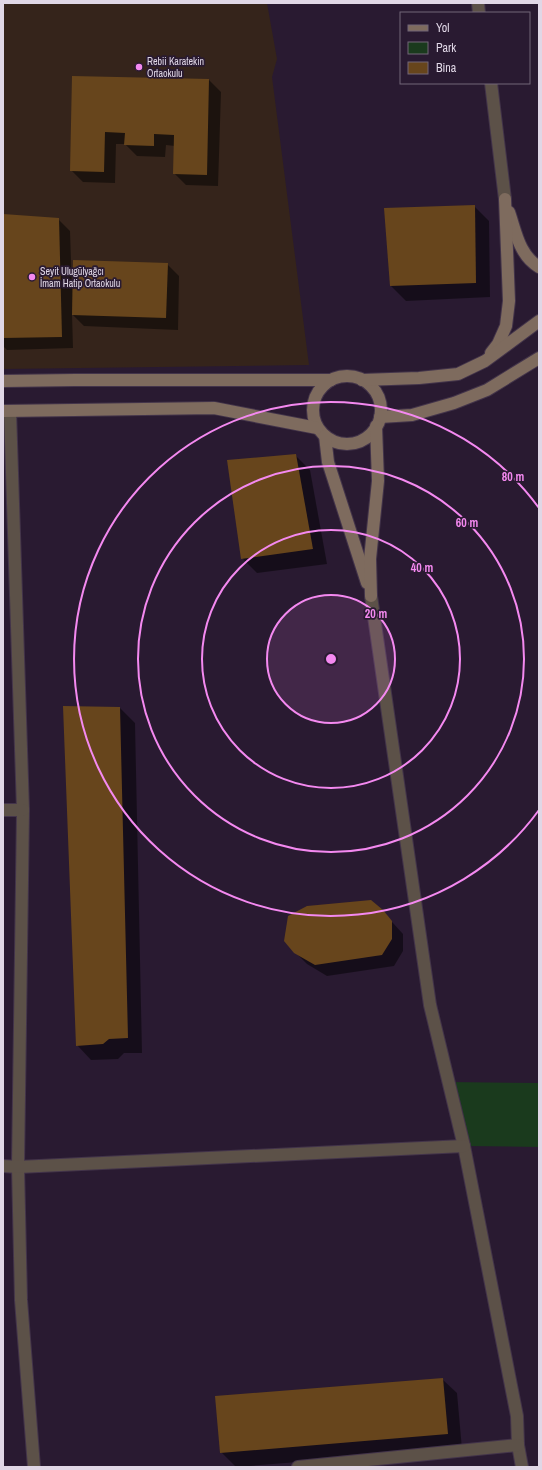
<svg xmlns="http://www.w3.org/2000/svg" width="542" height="1470" font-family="'Archivo Narrow',sans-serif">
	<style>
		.education { fill: #35241b }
		.green { fill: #1a3a1d }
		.shadow { fill: #0007 }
		.building { fill: #67451c }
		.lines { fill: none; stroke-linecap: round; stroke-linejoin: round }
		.street-casing { stroke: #43344a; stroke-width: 14 }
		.secondary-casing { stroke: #43344a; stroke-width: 14 }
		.street { stroke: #5c5148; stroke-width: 12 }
		.secondary { stroke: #7e6b5e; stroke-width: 12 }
		.ring { fill: none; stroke: #f489f0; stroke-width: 2 }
		.poi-dot { fill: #f489f0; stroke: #291a31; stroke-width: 1.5 }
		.labels { text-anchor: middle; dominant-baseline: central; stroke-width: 3.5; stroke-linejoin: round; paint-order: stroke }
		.poi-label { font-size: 10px; fill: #e0d7e6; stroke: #291a31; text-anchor: start }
		.centre { fill: #f489f0; stroke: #291a31; stroke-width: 2 }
		.ring-label { font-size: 12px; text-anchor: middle; font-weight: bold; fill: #f489f0; stroke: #291a31; stroke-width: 3.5; stroke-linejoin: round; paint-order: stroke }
	</style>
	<rect width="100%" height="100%" fill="#291a31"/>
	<!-- education -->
	<path class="education" d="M3,3H267L277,59L272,77L309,365L3,369Z"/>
	<!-- green -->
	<path class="green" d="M448,1082L539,1083V1147L464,1146Z"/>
	<!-- shadow -->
	<g class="shadow">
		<path d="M73,77L209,80L221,92L218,186L186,185L174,173L175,146L166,145L165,157L137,156L125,144H116L115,183L83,182L71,170Z"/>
		<path d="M474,206L489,221L490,297L406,301L391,286L385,209Z"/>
		<path d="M3,215L58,219L70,231L72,289L167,264L179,276L178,330L84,326L72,314L73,348L7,350L3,346Z"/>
		<path d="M295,455L310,470L327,564L257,573L242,558Z"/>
		<path d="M120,708L135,723L142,1053H124L118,1059L91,1060L77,1045Z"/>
		<path d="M382,911L403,934V951L394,966L327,976L307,964L295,952Z"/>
		<path d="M442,1379L457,1393L462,1449L236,1467L221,1452Z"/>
	</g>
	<!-- building -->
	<g class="building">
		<path d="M72,76L209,79L207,175L173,174L174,135L154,134V146L124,145L125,133L105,132L104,172L70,171Z"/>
		<path d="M475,205L476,283L390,286L384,208Z"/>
		<path d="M3,214L59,218L62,337L3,338Z"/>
		<path d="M73,260L168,263L166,318L72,315Z"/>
		<path d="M296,454L313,549L241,559L227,460Z"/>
		<path d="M63,706L120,707L128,1038L109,1039L103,1044L76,1046Z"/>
		<path d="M371,900L383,910L392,921V939L382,955L315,965L294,953L284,941L288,916L307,906Z"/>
		<path d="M443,1378L448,1434L220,1453L215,1396Z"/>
	</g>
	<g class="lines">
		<defs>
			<g id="street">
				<path d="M478,3L479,13"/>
				<path d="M491,83L505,199"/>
				<path d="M10,411L23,810L18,1167L21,1300L34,1467"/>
				<path d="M371,596L430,1005L464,1146L517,1416L518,1445L522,1467"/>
				<path d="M3,810H23"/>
				<path d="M3,1166L18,1167L464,1146"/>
				<path d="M298,1467L518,1445"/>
			</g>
			<g id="secondary">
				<path d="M509,212C516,232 519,255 539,267"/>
				<path d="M491,353L498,344L506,326L509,301L505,199"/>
				<circle cx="347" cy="410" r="34"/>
				<path d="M362,380L419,378L458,374L485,361L539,321"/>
				<path d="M3,381L75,380H331"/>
				<path d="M3,411L214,408L317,428"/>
				<path d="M380,417L412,415L454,403L487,390L539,358"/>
				<path d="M325,436L328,462L367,583"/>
				<path d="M371,596L370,559L378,481L376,426"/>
			</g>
		</defs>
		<!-- street casing -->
		<use href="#street" class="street-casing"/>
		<!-- secondary casing -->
		<use href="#secondary" class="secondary-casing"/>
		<!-- street -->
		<use href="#street" class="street"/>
		<!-- secondary -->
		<use href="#secondary" class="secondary"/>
	</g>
	<!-- distance rings -->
	<circle cx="331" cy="659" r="64" fill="#f489f0" fill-opacity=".12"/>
	<g class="ring">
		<circle cx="331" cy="659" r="64"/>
		<circle cx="331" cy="659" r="129"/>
		<circle cx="331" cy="659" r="193"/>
		<path d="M539 810A257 257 0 1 1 539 508"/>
	</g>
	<!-- markers -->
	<g class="poi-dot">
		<circle cx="139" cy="67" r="4"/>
		<circle cx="32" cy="277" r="4"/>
	</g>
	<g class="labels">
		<!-- poi labels -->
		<g class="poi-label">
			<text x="147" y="61">Rebii Karatekin<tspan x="147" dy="12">Ortaokulu</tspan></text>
			<text x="40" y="271">Seyit Ulugülyağcı<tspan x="40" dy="12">İmam Hatip Ortaokulu</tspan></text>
		</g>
	</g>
	<circle cx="331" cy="659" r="6" class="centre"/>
	<g class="ring-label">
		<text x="513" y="481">80 m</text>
		<text x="467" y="527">60 m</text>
		<text x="422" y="572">40 m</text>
		<text x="376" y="618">20 m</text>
	</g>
	<!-- border -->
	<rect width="542" height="1470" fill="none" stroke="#e0d7e6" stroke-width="8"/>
	<!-- legend -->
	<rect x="400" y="12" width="130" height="72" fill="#291a31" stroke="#726679"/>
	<rect x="408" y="25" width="20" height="6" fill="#7e6b5e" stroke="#726679"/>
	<text x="436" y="32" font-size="12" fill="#e0d7e6">Yol</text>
	<rect x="408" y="42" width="20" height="12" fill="#1a3a1d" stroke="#726679"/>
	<text x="436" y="52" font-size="12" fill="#e0d7e6">Park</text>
	<rect x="408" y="62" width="20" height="12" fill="#67451c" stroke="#726679"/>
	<text x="436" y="72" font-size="12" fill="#e0d7e6">Bina</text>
</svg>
